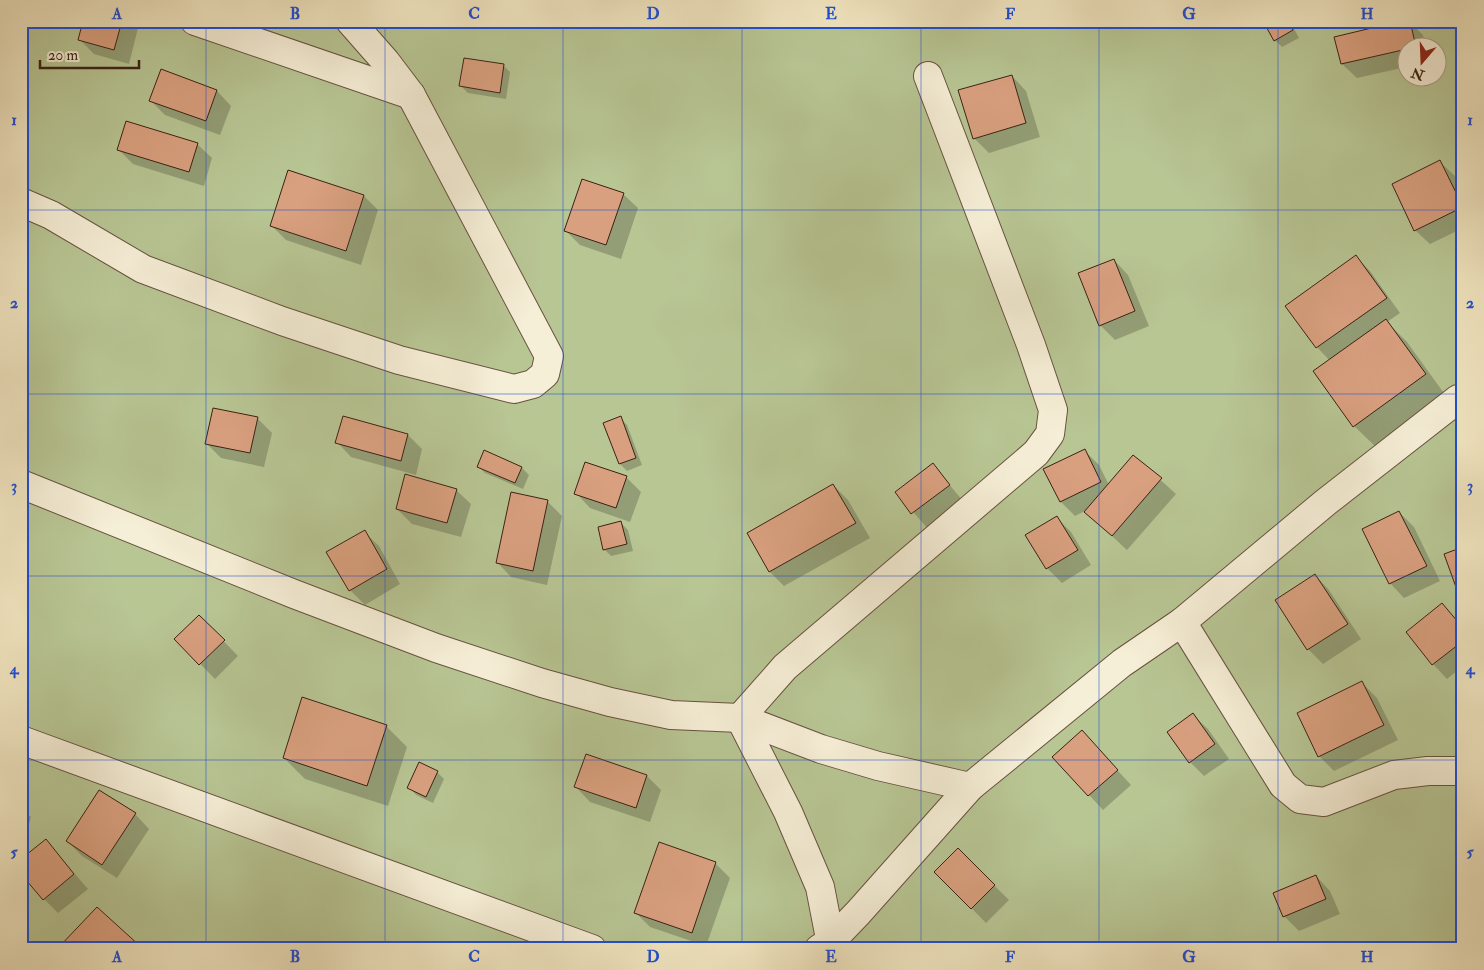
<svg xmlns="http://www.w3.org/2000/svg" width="1484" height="970" font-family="'IM FELL Double Pica',serif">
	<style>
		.green { fill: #b8c694; stroke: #7a7454; fill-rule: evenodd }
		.shadow { fill: #0003 }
		.building { fill: #d9a07f; stroke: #3b2114 }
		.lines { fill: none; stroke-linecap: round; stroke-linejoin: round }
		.minor-casing { stroke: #68523f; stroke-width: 30 }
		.minor { stroke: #f6efd7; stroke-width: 28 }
		.grid { fill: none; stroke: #1d4ed8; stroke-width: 1; stroke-opacity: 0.55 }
		.neatline { fill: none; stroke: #1d4ed8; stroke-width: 2 }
		.grid-label { font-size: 16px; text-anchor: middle; font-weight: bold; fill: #1d4ed8 }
	</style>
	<rect width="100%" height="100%" fill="#f1e6c1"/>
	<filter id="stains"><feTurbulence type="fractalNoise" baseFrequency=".004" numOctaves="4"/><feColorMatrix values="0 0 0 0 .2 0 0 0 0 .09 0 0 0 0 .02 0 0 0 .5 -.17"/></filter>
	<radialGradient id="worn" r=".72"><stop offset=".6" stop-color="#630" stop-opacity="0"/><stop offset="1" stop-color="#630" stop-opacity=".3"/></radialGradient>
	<!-- green -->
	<path class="green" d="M21,21H1463V949H21ZM1406,48H1436V78H1406Z"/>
	<!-- shadow -->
	<g class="shadow">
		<path d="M84,21H132L138,28L129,64L94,54L80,40Z"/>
		<path d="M1216,21H1236L1223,29Z"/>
		<path d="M1264,21H1290L1299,38L1282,47L1275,40Z"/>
		<path d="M1409,21L1423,35L1426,48H1406V67L1357,78L1342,64L1336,37Z"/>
		<path d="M503,65L510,72L506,99L468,93L461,86Z"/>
		<path d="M161,70L217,91L231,106L220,135L165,115L150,100Z"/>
		<path d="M1012,76L1026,91L1040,137L989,153L974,138Z"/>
		<path d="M197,144L212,158L204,186L133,164L119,150Z"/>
		<path d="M1440,162L1455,176L1463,192V228L1430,244L1415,230Z"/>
		<path d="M623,194L638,208L621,259L580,245L566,231Z"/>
		<path d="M364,196L378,210L361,265L286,240L272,226Z"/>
		<path d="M1356,257L1370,271L1400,313L1387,322L1407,342L1446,396L1376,447L1354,426L1330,361L1317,347L1287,306Z"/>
		<path d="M1114,260L1128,275L1149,326L1115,340L1100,325Z"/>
		<path d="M257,418L272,433L264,467L221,458L206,443Z"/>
		<path d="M620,418L627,425L642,465L627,471L620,464Z"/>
		<path d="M408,435L422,449L416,475L351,457L337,442Z"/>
		<path d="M1084,450L1099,465L1109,485L1134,456L1176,494L1127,550L1085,511L1075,516L1061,502L1045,470Z"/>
		<path d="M933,465L963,501L927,528L896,492Z"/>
		<path d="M478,466L522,468L529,475L523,489L485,473Z"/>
		<path d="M626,477L641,492L630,522L590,508L576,493Z"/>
		<path d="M833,485L848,500L870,538L784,586L770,572L748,533Z"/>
		<path d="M456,490L471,504L461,537L412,524L397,509Z"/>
		<path d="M547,501L562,516L547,585L511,577L497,562Z"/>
		<path d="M1399,512L1414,527L1440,581L1404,598L1390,583Z"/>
		<path d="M1057,518L1071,532L1091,565L1062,583L1047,568L1027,535Z"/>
		<path d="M621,523L628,530L633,551L611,556L604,549Z"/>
		<path d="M364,532L379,546L400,584L365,605L350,590Z"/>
		<path d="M1315,575L1329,590L1361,639L1323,664L1308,649Z"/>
		<path d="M1442,604L1463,627V666L1447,679L1433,664Z"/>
		<path d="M199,616L238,656L215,679L176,639Z"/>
		<path d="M1362,683L1377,698L1398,740L1334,771L1319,756Z"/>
		<path d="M1193,715L1208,729L1229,759L1204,776L1190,762Z"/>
		<path d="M386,726L407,747L388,806L305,779L284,758Z"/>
		<path d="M1096,747L1131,785L1103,810L1054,757Z"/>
		<path d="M587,755L647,776L661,790L650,822L590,802L576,787Z"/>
		<path d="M437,772L444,779L433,803L416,795L409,787Z"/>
		<path d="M21,809L31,817L27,831L21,829Z"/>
		<path d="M135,814L149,829L117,878L82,856L67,841Z"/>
		<path d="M46,841L88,889L58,913L44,899Z"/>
		<path d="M958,850L1009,900L986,923L936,872Z"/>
		<path d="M715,863L730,878L706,946L650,927L636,913Z"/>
		<path d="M1316,876L1330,891L1340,914L1299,931L1284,916Z"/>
	</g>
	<!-- building -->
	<g class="building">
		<path d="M83,21H122L114,50L78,40Z"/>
		<path d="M1263,21H1288L1293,30L1274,41Z"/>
		<path d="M1401,21H1410L1416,47L1341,64L1334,37Z"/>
		<path d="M464,58L504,64L500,93L459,86Z"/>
		<path d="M161,69L217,90L206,121L149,101Z"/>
		<path d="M1012,75L1026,123L973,139L958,90Z"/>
		<path d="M126,121L198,143L189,172L117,150Z"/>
		<path d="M1440,160L1463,207L1414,231L1392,184Z"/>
		<path d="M288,170L364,195L346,251L270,226Z"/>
		<path d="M582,179L624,193L606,245L564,231Z"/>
		<path d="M1356,255L1387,298L1316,348L1285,306Z"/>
		<path d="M1114,259L1135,311L1099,326L1078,273Z"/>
		<path d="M1386,319L1426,374L1353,427L1313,371Z"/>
		<path d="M213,408L258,417L250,453L205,444Z"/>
		<path d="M343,416L408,434L401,461L335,443Z"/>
		<path d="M621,416L636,458L619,464L603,423Z"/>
		<path d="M1085,449L1101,482L1060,502L1043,469Z"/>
		<path d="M484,450L522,467L515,483L477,467Z"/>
		<path d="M1133,455L1162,478L1112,536L1084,512Z"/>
		<path d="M585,462L627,476L616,508L574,494Z"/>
		<path d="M933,463L950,485L911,514L895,492Z"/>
		<path d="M405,474L457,489L447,523L396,509Z"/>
		<path d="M833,484L856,523L769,572L747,533Z"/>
		<path d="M511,492L548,500L533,571L496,563Z"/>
		<path d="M1399,511L1427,566L1389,584L1362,529Z"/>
		<path d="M1057,516L1078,550L1046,569L1025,535Z"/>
		<path d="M621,521L627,544L603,550L598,527Z"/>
		<path d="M365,530L387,569L349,591L326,552Z"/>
		<path d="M1463,547V601H1461L1444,554Z"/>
		<path d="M1315,574L1348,624L1307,650L1275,600Z"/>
		<path d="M1442,603L1463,628V641L1432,665L1406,632Z"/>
		<path d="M199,615L225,640L199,665L174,639Z"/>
		<path d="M1362,681L1384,725L1318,757L1297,713Z"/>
		<path d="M302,697L387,725L367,786L283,758Z"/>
		<path d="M1193,713L1215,744L1189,763L1167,732Z"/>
		<path d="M1082,730L1118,770L1088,796L1052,757Z"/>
		<path d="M586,754L647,775L636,808L574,787Z"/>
		<path d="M419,762L438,771L426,797L407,788Z"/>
		<path d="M99,790L136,813L102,865L66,841Z"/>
		<path d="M46,839L74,874L43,900L21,874V859Z"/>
		<path d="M659,842L716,862L692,933L634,913Z"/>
		<path d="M958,848L995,885L971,909L934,872Z"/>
		<path d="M1316,875L1326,899L1283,917L1273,893Z"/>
		<path d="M97,907L140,946L138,949H57Z"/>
		<path d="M916,945V949H879V948Z"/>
	</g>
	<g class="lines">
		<defs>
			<g id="minor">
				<path d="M195,21L411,95"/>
				<path d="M21,202L51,215L143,269L282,321L399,360L514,389L533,384L545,374L549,356L411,95L386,62L350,21"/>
				<path d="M21,484L294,594L436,648L542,683L610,702L671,715L740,718L821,749L878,766L970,787"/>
				<path d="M1182,622L1283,785L1300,799L1324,802L1394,775L1428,771H1463"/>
				<path d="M21,740L592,949"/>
				<path d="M819,949L831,941L858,913L970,787L1122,663L1182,622L1326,502L1458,399"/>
				<path d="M832,949L820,887L788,812L740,718L785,667L1036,453L1050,434L1053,410L1031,345L928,76"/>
			</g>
		</defs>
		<!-- minor casing -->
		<use href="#minor" class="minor-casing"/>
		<!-- minor -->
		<use href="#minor" class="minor"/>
	</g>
	<!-- grid -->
	<path class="grid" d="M206,21V949M385,21V949M563,21V949M742,21V949M921,21V949M1099,21V949M1278,21V949M21,210H1463M21,394H1463M21,576H1463M21,760H1463"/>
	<!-- margin -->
	<rect width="1484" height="970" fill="none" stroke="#f1e6c1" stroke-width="55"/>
	<!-- north arrow -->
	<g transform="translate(1422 62) rotate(199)"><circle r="24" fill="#f6efd7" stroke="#ab9d89"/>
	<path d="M0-4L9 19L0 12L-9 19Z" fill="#8f2418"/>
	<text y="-8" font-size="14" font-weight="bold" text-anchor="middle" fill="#3b2114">N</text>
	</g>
	<!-- scale -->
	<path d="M40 60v8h99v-8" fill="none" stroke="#3b2114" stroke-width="2.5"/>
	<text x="48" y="60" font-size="15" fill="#3b2114" stroke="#f6efd7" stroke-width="4" paint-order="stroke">20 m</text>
	<rect x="28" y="28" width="1428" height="914" class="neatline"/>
	<g class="grid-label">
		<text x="117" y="19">A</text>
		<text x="295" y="19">B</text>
		<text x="474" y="19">C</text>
		<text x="653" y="19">D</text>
		<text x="831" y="19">E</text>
		<text x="1010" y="19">F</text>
		<text x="1189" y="19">G</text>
		<text x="1367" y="19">H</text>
		<text x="14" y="125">1</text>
		<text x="1470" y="125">1</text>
		<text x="14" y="308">2</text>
		<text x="1470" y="308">2</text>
		<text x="14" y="491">3</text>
		<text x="1470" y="491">3</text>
		<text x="14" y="674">4</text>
		<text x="1470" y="674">4</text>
		<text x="14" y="857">5</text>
		<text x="1470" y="857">5</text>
		<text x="117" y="962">A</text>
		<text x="295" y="962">B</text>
		<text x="474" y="962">C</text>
		<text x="653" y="962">D</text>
		<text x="831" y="962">E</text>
		<text x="1010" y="962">F</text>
		<text x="1189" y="962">G</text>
		<text x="1367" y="962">H</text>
	</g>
	<rect width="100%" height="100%" filter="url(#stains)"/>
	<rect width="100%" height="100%" fill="url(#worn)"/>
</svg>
